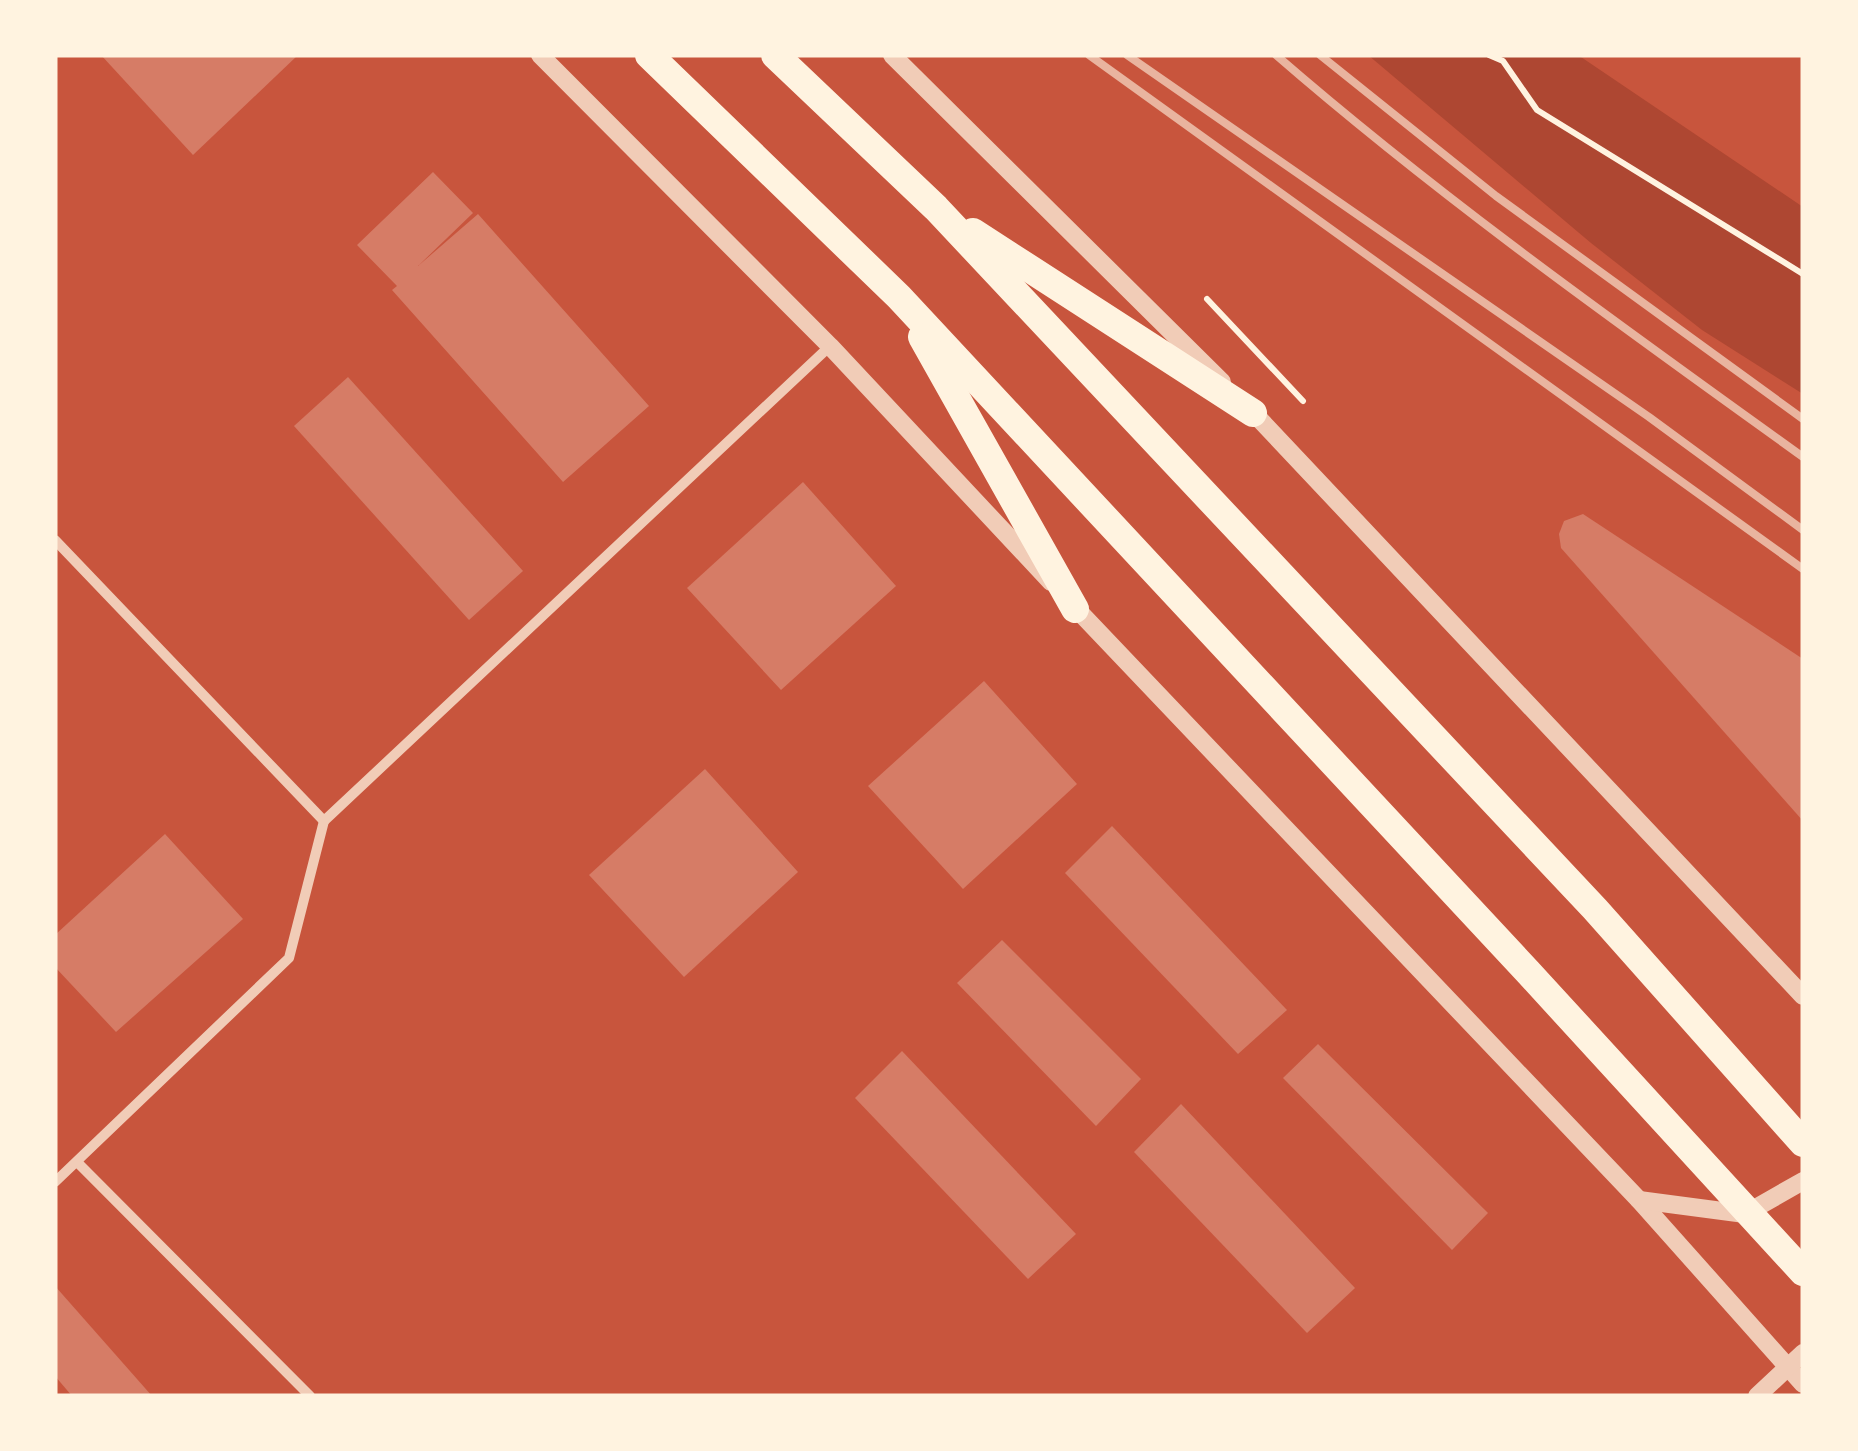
<svg xmlns="http://www.w3.org/2000/svg" width="1858" height="1451" font-family="Overpass,sans-serif">
	<style>
		.green { fill: #ae4732 }
		.building { fill: #d67c66 }
		.lines { fill: none; stroke-linecap: round; stroke-linejoin: round }
		.path { stroke: #fff3e0; stroke-width: 6 }
		.minor { stroke: #f1ccb7; stroke-width: 10 }
		.tertiary { stroke: #f1ccb7; stroke-width: 18 }
		.trunk { stroke: #fff3e0; stroke-width: 28 }
		.rail { stroke: #e9b49f; stroke-width: 8 }
	</style>
	<rect width="100%" height="100%" fill="#c8553d"/>
	<!-- green -->
	<path class="green" d="M1368,55H1578L1803,207V394L1702,330L1591,243Z"/>
	<!-- building -->
	<g class="building">
		<path d="M101,55H298L193,155Z"/>
		<path d="M433,172L473,213L418,266L478,214L649,406L563,482L392,290L397,286L357,245Z"/>
		<path d="M348,377L523,571L469,620L294,426Z"/>
		<path d="M803,482L896,586L781,690L687,588Z"/>
		<path d="M1583,514L1803,659V821L1561,548L1559,534L1564,521Z"/>
		<path d="M984,681L1077,784L963,889L868,786Z"/>
		<path d="M705,769L798,872L684,977L589,875Z"/>
		<path d="M1112,826L1287,1010L1238,1054L1065,873Z"/>
		<path d="M165,834L243,919L116,1032L55,967V935Z"/>
		<path d="M1002,940L1141,1079L1096,1126L957,983Z"/>
		<path d="M1318,1044L1488,1213L1452,1250L1283,1078Z"/>
		<path d="M902,1051L1076,1234L1028,1279L855,1098Z"/>
		<path d="M1181,1104L1355,1288L1307,1333L1134,1152Z"/>
		<path d="M55,1286L152,1396H72L55,1376Z"/>
	</g>
	<g class="lines">
		<!-- path -->
		<g class="path">
			<path d="M1489,55L1503,61L1537,110L1803,274"/>
			<path d="M1207,299L1303,401"/>
		</g>
		<!-- minor -->
		<g class="minor">
			<path d="M55,540L324,821L830,346"/>
			<path d="M77,1162L310,1396"/>
			<path d="M55,1182L289,958L324,821"/>
		</g>
		<!-- tertiary -->
		<g class="tertiary">
			<path d="M540,55L830,346L1051,582"/>
			<path d="M892,55L1222,382"/>
			<path d="M1248,407L1803,996"/>
			<path d="M1069,601L1639,1200L1803,1384"/>
			<path d="M1639,1200L1745,1214L1803,1181"/>
			<path d="M1757,1396L1803,1353"/>
		</g>
		<!-- trunk -->
		<g class="trunk">
			<path d="M649,55L899,297L1528,972L1803,1272"/>
			<path d="M775,55L936,208L1595,909L1803,1143"/>
			<path d="M973,232L1253,413"/>
			<path d="M922,337L1075,609"/>
		</g>
		<!-- rail -->
		<g class="rail">
			<path d="M1089,55L1803,569"/>
			<path d="M1127,55L1649,417L1803,530"/>
			<path d="M1276,55C1443,200 1624,328 1803,457"/>
			<path d="M1320,55L1496,196L1803,419"/>
		</g>
	</g>
	<!-- border -->
	<rect width="1858" height="1451" fill="none" stroke="#fff3e0" stroke-width="115"/>
</svg>
